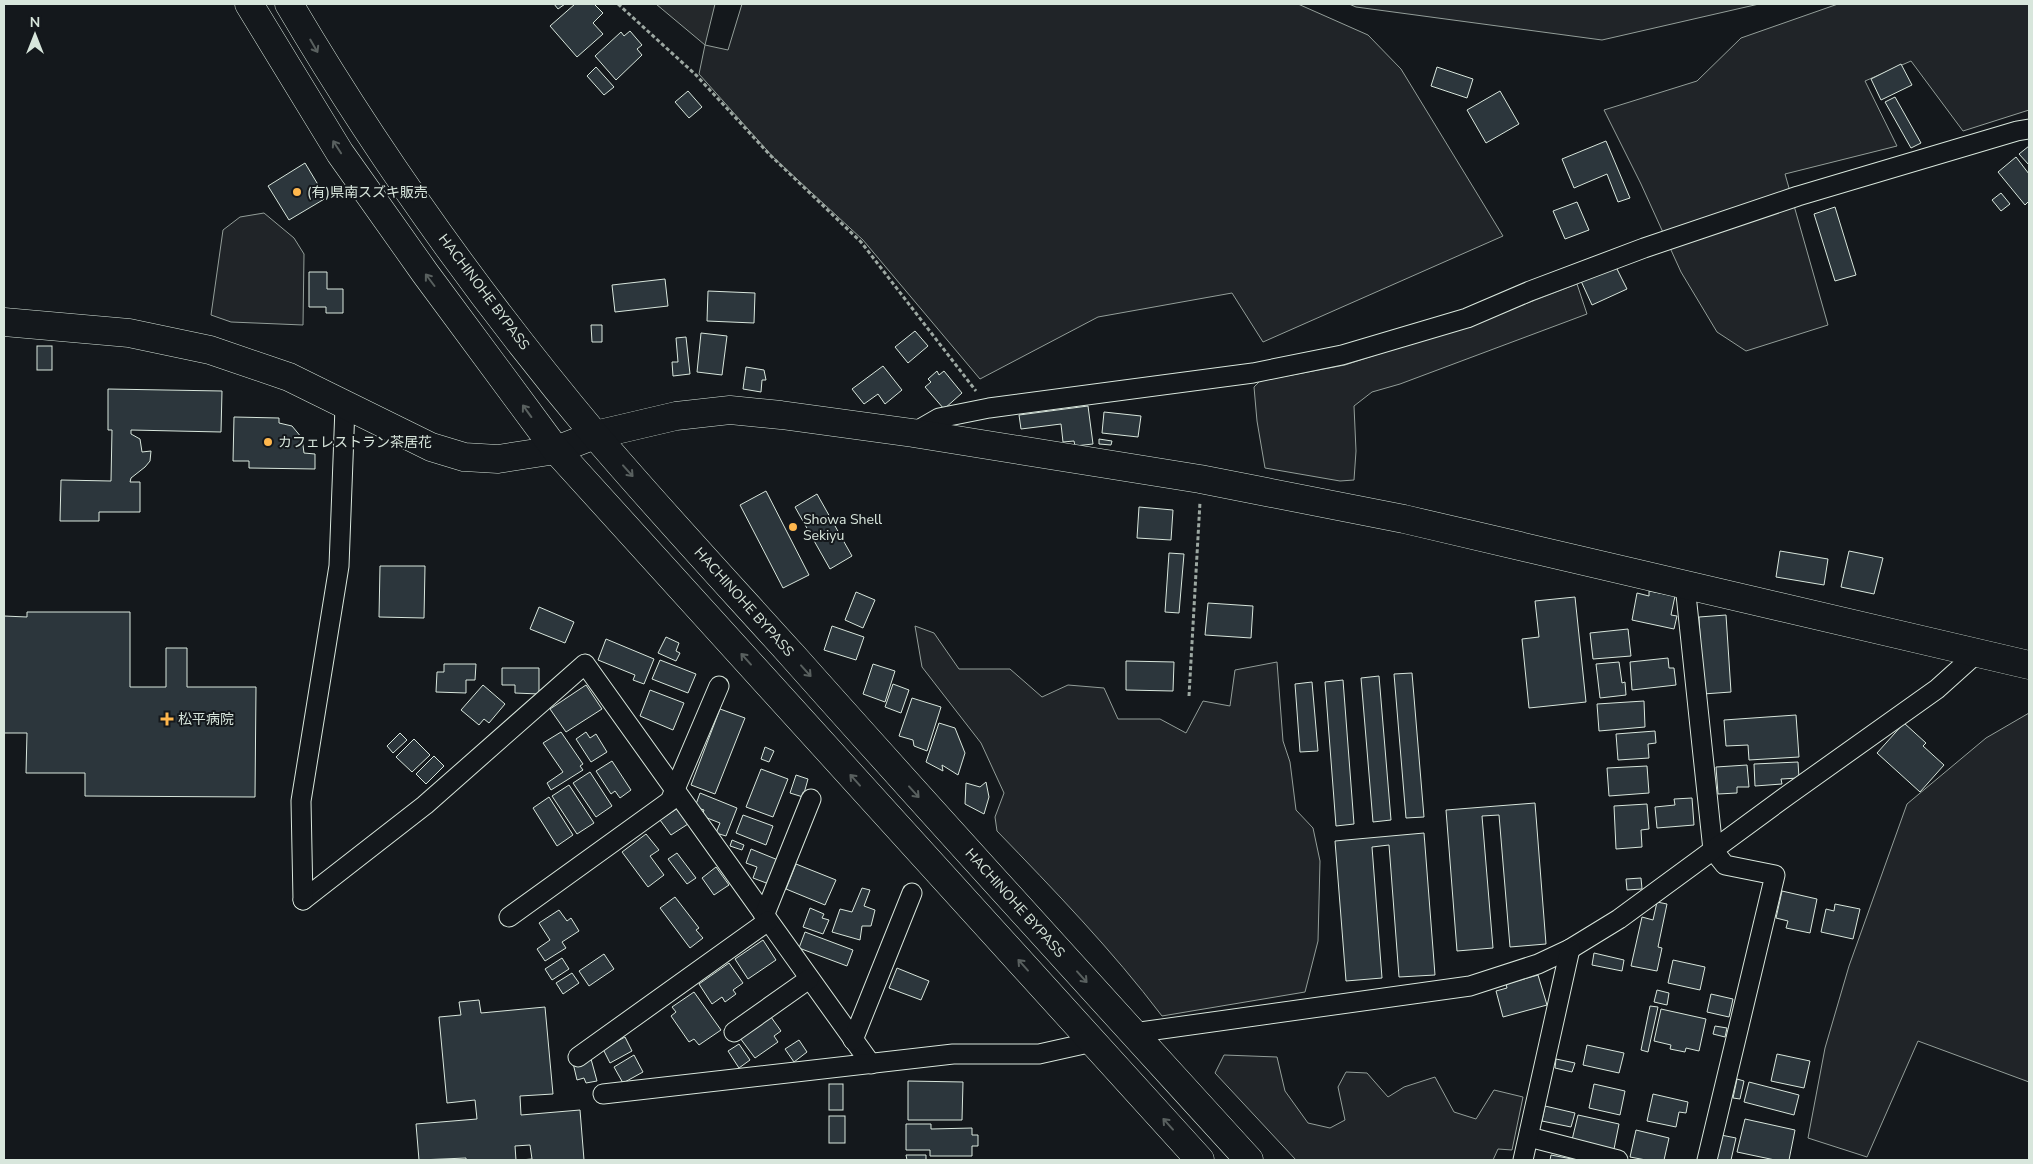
<svg xmlns="http://www.w3.org/2000/svg" width="2033" height="1164" font-family="'Nunito Sans','Noto Sans JP',sans-serif">
	<style>
		.green { fill: #202428; stroke: #939e99 }
		.parking { fill: #24282b; stroke: #939e99 }
		.building { fill: #2c363c; stroke: #d8e6dc }
		.lines { fill: none; stroke-linecap: round; stroke-linejoin: round }
		.street-casing { stroke: #d8e6dc; stroke-width: 21 }
		.secondary-casing { stroke: #d8e6dc; stroke-width: 29 }
		.highway-casing { stroke: #d8e6dc; stroke-width: 29 }
		.path { stroke: #9da8a2; stroke-width: 3; stroke-dasharray: 4 2.5; stroke-linecap: butt }
		.street { stroke: #14181c; stroke-width: 19 }
		.secondary { stroke: #14181c; stroke-width: 28 }
		.highway { stroke: #14181c; stroke-width: 28 }
		.oneway { stroke: #59605f }
		.poi-dot { fill: #ffb74d; stroke: #14181c; stroke-width: 2 }
		.labels { text-anchor: middle; dominant-baseline: central; stroke-width: 4; stroke-linejoin: round; paint-order: stroke }
		.poi-label { font-size: 14px; fill: #d8e6dc; stroke: #14181c; text-anchor: start }
		.street-label { font-size: 14px; fill: #d8e6dc; stroke: #14181c }
	</style>
	<rect width="100%" height="100%" fill="#14181c"/>
	<!-- green -->
	<g class="green">
		<path d="M742,4H1298L1368,35L1401,69L1503,236L1263,342L1232,293L1098,317L980,379L863,240L773,157L699,74L705,45L728,50Z"/>
		<path d="M1349,4H1759L1602,40L1356,7Z"/>
		<path d="M1838,4H2029V110L1963,131L1911,61L1865,81L1897,146L1785,174L1828,325L1746,351L1717,332L1681,272L1641,184L1604,110L1697,81L1741,38Z"/>
		<path d="M264,213L294,238L304,254L303,325L231,322L211,315L223,230L240,217Z"/>
		<path d="M1577,284L1587,314L1400,384L1372,392L1354,406L1356,451L1354,480L1340,481L1265,468L1257,421L1254,387L1260,381L1345,365L1486,319Z"/>
		<path d="M915,626L934,633L959,669H1010L1042,697L1068,685L1104,688L1118,719H1160L1186,733L1203,701L1230,706L1235,670L1277,662L1283,741L1290,762L1296,810L1313,828L1320,861L1318,941L1305,992L1162,1016C1112,950 1054,890 997,831L995,817L1004,793L981,743L922,667Z"/>
		<path d="M2029,713V1082L1918,1041L1867,1157L1808,1138L1825,1048L1849,966L1907,804L1986,738Z"/>
		<path d="M1224,1055L1277,1057L1285,1091L1308,1123L1330,1128L1345,1120L1338,1087L1346,1072L1367,1073L1388,1097L1404,1087L1435,1077L1454,1112L1476,1119L1494,1090L1523,1097L1512,1150L1498,1149L1493,1160H1296L1215,1073Z"/>
	</g>
	<!-- parking -->
	<path class="parking" d="M656,4H715L705,45Z"/>
	<!-- building -->
	<g class="building">
		<path d="M554,4H565L558,9Z"/>
		<path d="M575,4H594L603,13L593,23L603,34L577,57L550,26Z"/>
		<path d="M630,31L642,45L637,49L642,55L616,80L595,56L621,32L624,36Z"/>
		<path d="M1901,64L1912,85L1881,100L1871,79Z"/>
		<path d="M596,67L614,87L604,95L587,76Z"/>
		<path d="M1437,67L1473,79L1467,98L1431,86Z"/>
		<path d="M688,91L702,107L689,118L675,102Z"/>
		<path d="M1500,91L1519,124L1486,143L1467,110Z"/>
		<path d="M1895,97L1921,143L1911,148L1885,102Z"/>
		<path d="M1606,141L1630,198L1618,202L1607,174L1574,188L1562,159Z"/>
		<path d="M2029,146V165L2019,154Z"/>
		<path d="M2016,157L2029,174V201L2025,205L1998,172Z"/>
		<path d="M305,163L326,198L289,220L268,186Z"/>
		<path d="M2001,193L2010,204L2001,211L1992,200Z"/>
		<path d="M1577,202L1589,230L1565,239L1553,211Z"/>
		<path d="M1835,207L1856,275L1835,281L1814,214Z"/>
		<path d="M1615,265L1627,289L1592,305L1581,281Z"/>
		<path d="M309,272H327V289H343V313H326V307H309Z"/>
		<path d="M665,279L668,306L615,312L612,285Z"/>
		<path d="M708,291L755,293L754,323L707,321Z"/>
		<path d="M591,325H602V342H592Z"/>
		<path d="M915,331L928,346L908,363L895,347Z"/>
		<path d="M701,333L727,336L722,375L697,372Z"/>
		<path d="M686,337L690,374L673,376L672,362H678L676,338Z"/>
		<rect x="37" y="346" width="15" height="24"/>
		<path d="M883,366L902,390L885,404L878,394L864,404L852,389Z"/>
		<path d="M746,367L764,370L766,380H762L761,392L743,389Z"/>
		<path d="M937,371L939,375L944,371L962,393L944,409L925,387L931,382L928,379Z"/>
		<path d="M108,389L222,391L221,432L131,430V434L140,439L142,452L151,451L150,461L145,467L131,478L130,482H140V512H99V521H60L61,480L111,481L112,430H108Z"/>
		<path d="M1088,406L1093,444L1075,446L1074,441L1063,442L1061,424L1021,429L1019,415Z"/>
		<path d="M1104,412L1141,416L1138,437L1102,433Z"/>
		<path d="M234,417L279,418V423L292,426L302,438L304,453L315,454V469L249,468V461H233Z"/>
		<path d="M1099,439L1112,441L1111,445L1099,444Z"/>
		<path d="M766,491L809,575L783,588L740,505Z"/>
		<path d="M817,494L852,556L830,569L795,507Z"/>
		<path d="M1139,507L1173,510L1171,540L1137,538Z"/>
		<path d="M1780,551L1828,559L1824,585L1776,577Z"/>
		<path d="M1849,551L1883,558L1874,594L1841,587Z"/>
		<path d="M1169,553L1184,554L1179,613L1165,612Z"/>
		<path d="M380,566H425L424,618L379,617Z"/>
		<path d="M1649,591L1675,596L1671,615L1677,616L1674,629L1632,620L1637,593L1649,596Z"/>
		<path d="M856,592L875,600L863,628L845,620Z"/>
		<path d="M1575,597L1586,702L1529,708L1522,639L1539,637L1535,601Z"/>
		<path d="M1208,603L1253,606L1251,638L1205,635Z"/>
		<path d="M539,607L574,622L565,643L530,629Z"/>
		<path d="M27,612H130V687H166V648H187V687H256L255,797L85,796V773H26L27,733H4V616L27,617Z"/>
		<path d="M1726,615L1731,692L1703,694L1699,617Z"/>
		<path d="M832,626L864,637L856,660L824,650Z"/>
		<path d="M1628,629L1631,656L1593,659L1590,633Z"/>
		<path d="M666,637L679,643L676,651L680,653L676,661L658,653Z"/>
		<path d="M606,639L654,659L644,684L633,680L635,675L598,660Z"/>
		<path d="M1668,658L1669,668H1674L1676,685L1632,690L1630,662Z"/>
		<path d="M660,660L696,674L688,693L652,679Z"/>
		<path d="M1126,661L1174,662L1173,691L1126,690Z"/>
		<path d="M1619,662L1622,683L1625,682L1626,695L1600,698L1596,664Z"/>
		<path d="M444,664H476L475,680H466V693L436,692L437,672H444Z"/>
		<path d="M873,664L895,671L885,702L863,694Z"/>
		<path d="M502,668H539V694L515,693V685H502Z"/>
		<path d="M1412,673L1424,817L1406,818L1394,674Z"/>
		<path d="M1379,676L1391,820L1373,822L1361,678Z"/>
		<path d="M1343,680L1354,824L1336,826L1325,682Z"/>
		<path d="M1312,682L1318,751L1300,752L1295,684Z"/>
		<path d="M893,684L909,690L901,713L885,707Z"/>
		<path d="M483,685L505,704L489,723L484,719L479,725L461,710Z"/>
		<path d="M586,685L602,709L566,732L550,709Z"/>
		<path d="M650,690L684,703L673,730L640,716Z"/>
		<path d="M912,698L941,707L927,751L914,746L913,740L899,736Z"/>
		<path d="M1644,701L1645,727L1599,731L1597,704Z"/>
		<path d="M720,709L745,718L715,794L691,785Z"/>
		<path d="M1796,715L1799,757L1749,760L1748,745L1726,746L1724,720Z"/>
		<path d="M939,723L955,728L965,753L958,775L942,765L943,771L926,762Z"/>
		<path d="M1904,723L1926,743L1923,746L1944,765L1920,792L1877,753Z"/>
		<path d="M1655,731L1656,743L1648,744L1649,758L1618,760L1616,734Z"/>
		<path d="M561,732L583,764L580,766L583,770L551,790L547,783L563,772L543,743Z"/>
		<path d="M586,732L590,738L596,734L607,752L591,762L576,739Z"/>
		<path d="M400,733L407,740L393,753L387,746Z"/>
		<path d="M414,739L430,755L412,772L396,757Z"/>
		<path d="M765,747L774,751L769,762L761,759Z"/>
		<path d="M434,756L444,766L426,784L416,774Z"/>
		<path d="M612,761L631,790L620,798L615,791L611,794L596,771Z"/>
		<path d="M1798,762L1799,778L1781,779L1782,784L1755,786L1754,764Z"/>
		<path d="M1747,765L1749,787H1737V793L1718,794L1716,767Z"/>
		<path d="M1647,766L1649,793L1609,796L1607,768Z"/>
		<path d="M761,769L788,779L773,817L746,807Z"/>
		<path d="M590,772L612,806L596,817L573,783Z"/>
		<path d="M796,775L808,779L803,797L790,793Z"/>
		<path d="M986,782L989,797L984,814L965,804L966,783L980,787Z"/>
		<path d="M569,785L594,823L577,834L552,796Z"/>
		<path d="M700,793L737,808L726,836L716,833L720,823L702,816L704,810L695,807Z"/>
		<path d="M549,797L573,835L557,846L533,808Z"/>
		<path d="M1692,798L1694,825L1657,828L1655,807L1675,805L1674,799Z"/>
		<path d="M1535,803L1546,944L1510,947L1499,815L1482,816L1493,948L1457,951L1446,810Z"/>
		<path d="M1647,804L1649,829L1641,830L1642,847L1616,849L1614,806Z"/>
		<path d="M678,808L688,824L671,835L660,820Z"/>
		<path d="M743,815L773,826L766,845L736,833Z"/>
		<path d="M1424,833L1435,975L1399,977L1389,845L1372,847L1382,978L1346,981L1335,841Z"/>
		<path d="M646,834L659,850L650,856L664,875L648,887L622,852Z"/>
		<path d="M732,840L744,845L742,850L730,846Z"/>
		<path d="M751,849L778,860L769,884L753,878L757,867L746,863Z"/>
		<path d="M677,853L696,878L687,884L668,859Z"/>
		<path d="M796,864L836,880L825,905L786,889Z"/>
		<path d="M716,867L729,885L714,895L702,878Z"/>
		<path d="M1641,878L1642,889L1627,890L1626,879Z"/>
		<path d="M862,888L870,890L864,906L875,910L871,926H862L860,940L832,932L840,909L852,912Z"/>
		<path d="M1782,891L1817,899L1810,933L1786,928L1788,921L1776,918Z"/>
		<path d="M675,897L699,928L696,930L703,938L690,948L660,908Z"/>
		<path d="M1657,902L1667,904L1658,947L1662,948L1657,971L1631,966L1642,917L1653,920Z"/>
		<path d="M1835,904L1860,909L1853,939L1821,932L1826,909L1834,911Z"/>
		<path d="M810,908L824,914L822,918L829,920L823,934L803,927Z"/>
		<path d="M559,910L567,921L571,918L579,931L562,942L566,948L545,961L537,949L550,940L539,923Z"/>
		<path d="M805,932L853,950L847,966L799,948Z"/>
		<path d="M763,940L776,960L748,979L735,959Z"/>
		<path d="M1594,953L1624,960L1622,971L1592,965Z"/>
		<path d="M604,954L614,969L589,986L579,971Z"/>
		<path d="M562,958L569,969L552,980L545,969Z"/>
		<path d="M1673,960L1705,967L1700,990L1668,983Z"/>
		<path d="M729,963L743,983L733,990L736,994L725,1002L722,997L712,1004L699,984Z"/>
		<path d="M897,968L929,981L921,1000L889,988Z"/>
		<path d="M572,973L579,983L563,994L556,983Z"/>
		<path d="M1538,975L1547,1005L1503,1017L1496,991L1507,988L1506,984Z"/>
		<path d="M1657,990L1669,993L1667,1005L1654,1002Z"/>
		<path d="M694,992L721,1030L699,1045L694,1039L689,1042L671,1016L676,1012L672,1007Z"/>
		<path d="M1711,994L1733,999L1729,1017L1707,1012Z"/>
		<path d="M479,1000L481,1013L545,1007L553,1094L520,1096L521,1115L580,1110L584,1160H520L532,1159L530,1145L515,1146L516,1160H466V1158L419,1160L416,1124L477,1119L475,1100L447,1103L439,1017L461,1015L459,1002Z"/>
		<path d="M1650,1006L1658,1007L1648,1052L1641,1050Z"/>
		<path d="M1661,1009L1706,1019L1699,1051L1686,1048L1685,1052L1670,1049L1671,1045L1654,1041Z"/>
		<path d="M771,1017L781,1031L774,1036L778,1042L755,1058L740,1038Z"/>
		<path d="M1715,1026L1727,1028L1725,1037L1713,1034Z"/>
		<path d="M625,1037L632,1051L610,1063L603,1049Z"/>
		<path d="M799,1040L807,1052L794,1062L785,1049Z"/>
		<path d="M739,1044L750,1060L739,1068L728,1051Z"/>
		<path d="M1587,1045L1624,1053L1619,1073L1583,1065Z"/>
		<path d="M1777,1054L1810,1061L1804,1088L1771,1081Z"/>
		<path d="M634,1055L643,1072L623,1083L614,1067Z"/>
		<path d="M591,1059L597,1081L586,1083L584,1078L577,1080L573,1063Z"/>
		<path d="M1556,1059L1575,1063L1572,1072L1555,1068Z"/>
		<path d="M1737,1079L1744,1081L1740,1099L1733,1098Z"/>
		<path d="M908,1081L963,1082L962,1120H908Z"/>
		<path d="M1749,1082L1799,1095L1794,1115L1744,1102Z"/>
		<rect x="829" y="1084" width="14" height="26"/>
		<path d="M1594,1084L1625,1091L1620,1115L1589,1108Z"/>
		<path d="M1653,1094L1688,1102L1686,1113L1679,1112L1676,1127L1647,1121Z"/>
		<path d="M1545,1106L1575,1113L1571,1127L1542,1121Z"/>
		<path d="M1578,1115L1619,1124L1614,1149L1572,1140Z"/>
		<rect x="829" y="1116" width="16" height="27"/>
		<path d="M1745,1119L1795,1130L1789,1160H1775L1737,1152Z"/>
		<path d="M906,1124H931V1129L972,1128V1135H978V1146H972V1156H930V1150H906Z"/>
		<path d="M1636,1130L1669,1138L1664,1160H1646L1630,1157Z"/>
		<path d="M1721,1135L1736,1138L1731,1160H1715Z"/>
		<path d="M906,1155H926V1160H907Z"/>
		<path d="M1551,1155L1577,1160H1550Z"/>
	</g>
	<g class="lines">
		<defs>
			<g id="street">
				<path d="M913,433L939,418L989,408L1253,373L1342,355L1467,318L1530,291L1644,248L1798,196L2017,131L2029,129"/>
				<path d="M1685,585L1713,850L1725,865L1775,875L1707,1160"/>
				<path d="M303,900L425,805L585,664L871,1064"/>
				<path d="M303,900L301,801L339,566L345,407"/>
				<path d="M764,916L811,799"/>
				<path d="M509,917L670,801L719,686"/>
				<path d="M734,1032L809,979"/>
				<path d="M1133,1033L1470,986L1538,964L1570,949L1619,919L1788,795L1937,689L1976,654"/>
				<path d="M853,1040L912,893"/>
				<path d="M578,1057L768,921"/>
				<path d="M603,1094L953,1054H1039L1093,1042"/>
				<path d="M1529,1137L1618,1160"/>
				<path d="M1523,1160L1570,949"/>
			</g>
			<path id="secondary" d="M4,322L129,333L210,350L289,377L431,447L464,457L498,459L556,450L595,435L676,416L730,410L781,415L913,433L1200,479L1404,519L2029,665"/>
			<g id="highway">
				<path d="M249,4L340,153L425,273L556,450L1200,1160"/>
				<path d="M289,4C378,155 482,300 595,435C659,510 726,582 792,655C943,825 1096,992 1249,1160"/>
			</g>
		</defs>
		<!-- street casing -->
		<use href="#street" class="street-casing"/>
		<!-- secondary casing -->
		<use href="#secondary" class="secondary-casing"/>
		<!-- highway casing -->
		<use href="#highway" class="highway-casing"/>
		<!-- path -->
		<g class="path">
			<path d="M618,4L696,75L770,155L861,242L976,391"/>
			<path d="M1189,696L1200,502"/>
		</g>
		<!-- street -->
		<use href="#street" class="street"/>
		<!-- secondary -->
		<use href="#secondary" class="secondary"/>
		<!-- highway -->
		<use href="#highway" class="highway"/>
	</g>
	<!-- one-way arrows -->
	<defs><path id="oneway-shaft" d="M-6 0H5M1.5-3L5.5 0L1.5 3" fill="none" stroke-width="1.6" stroke-linecap="round" stroke-linejoin="round" transform="scale(1.25)"/></defs>
	<g class="oneway">
		<use href="#oneway-shaft" transform="translate(314 46) rotate(60)"/>
		<use href="#oneway-shaft" transform="translate(337 147) rotate(-123)"/>
		<use href="#oneway-shaft" transform="translate(430 280) rotate(-127)"/>
		<use href="#oneway-shaft" transform="translate(527 411) rotate(-126)"/>
		<use href="#oneway-shaft" transform="translate(628 471) rotate(48)"/>
		<use href="#oneway-shaft" transform="translate(746 659) rotate(-132)"/>
		<use href="#oneway-shaft" transform="translate(806 671) rotate(48)"/>
		<use href="#oneway-shaft" transform="translate(855 780) rotate(-132)"/>
		<use href="#oneway-shaft" transform="translate(914 792) rotate(48)"/>
		<use href="#oneway-shaft" transform="translate(1023 965) rotate(-132)"/>
		<use href="#oneway-shaft" transform="translate(1082 977) rotate(48)"/>
		<use href="#oneway-shaft" transform="translate(1168 1124) rotate(-132)"/>
	</g>
	<!-- markers -->
	<g class="poi-dot">
		<circle cx="297" cy="192" r="5"/>
		<circle cx="268" cy="442" r="5"/>
		<circle cx="793" cy="527" r="5"/>
		<path d="M164.5 711.5h5v5h5v5h-5v5h-5v-5h-5v-5h5z"/>
	</g>
	<g class="labels">
		<!-- poi labels -->
		<g class="poi-label">
			<text x="307" y="192">(有)県南スズキ販売</text>
			<text x="278" y="442">カフェレストラン茶居花</text>
			<text x="803" y="519">Showa Shell<tspan x="803" dy="16">Sekiyu</tspan></text>
			<text x="178" y="719">松平病院</text>
		</g>
		<!-- street labels -->
		<g class="street-label">
			<text transform="translate(484 292) rotate(53)">HACHINOHE BYPASS</text>
			<text transform="translate(744 602) rotate(48)">HACHINOHE BYPASS</text>
			<text transform="translate(1015 903) rotate(48)">HACHINOHE BYPASS</text>
		</g>
	</g>
	<!-- border -->
	<rect width="2033" height="1164" fill="none" stroke="#d8e6dc" stroke-width="10"/>
	<!-- north arrow -->
	<g transform="translate(35 35)" stroke="#14181c" stroke-width="4" paint-order="stroke">
	<path d="M0-4L9 19L0 12L-9 19Z" fill="#d8e6dc"/>
	<text y="-8" font-size="14" font-weight="bold" text-anchor="middle" fill="#d8e6dc">N</text>
	</g>
</svg>
